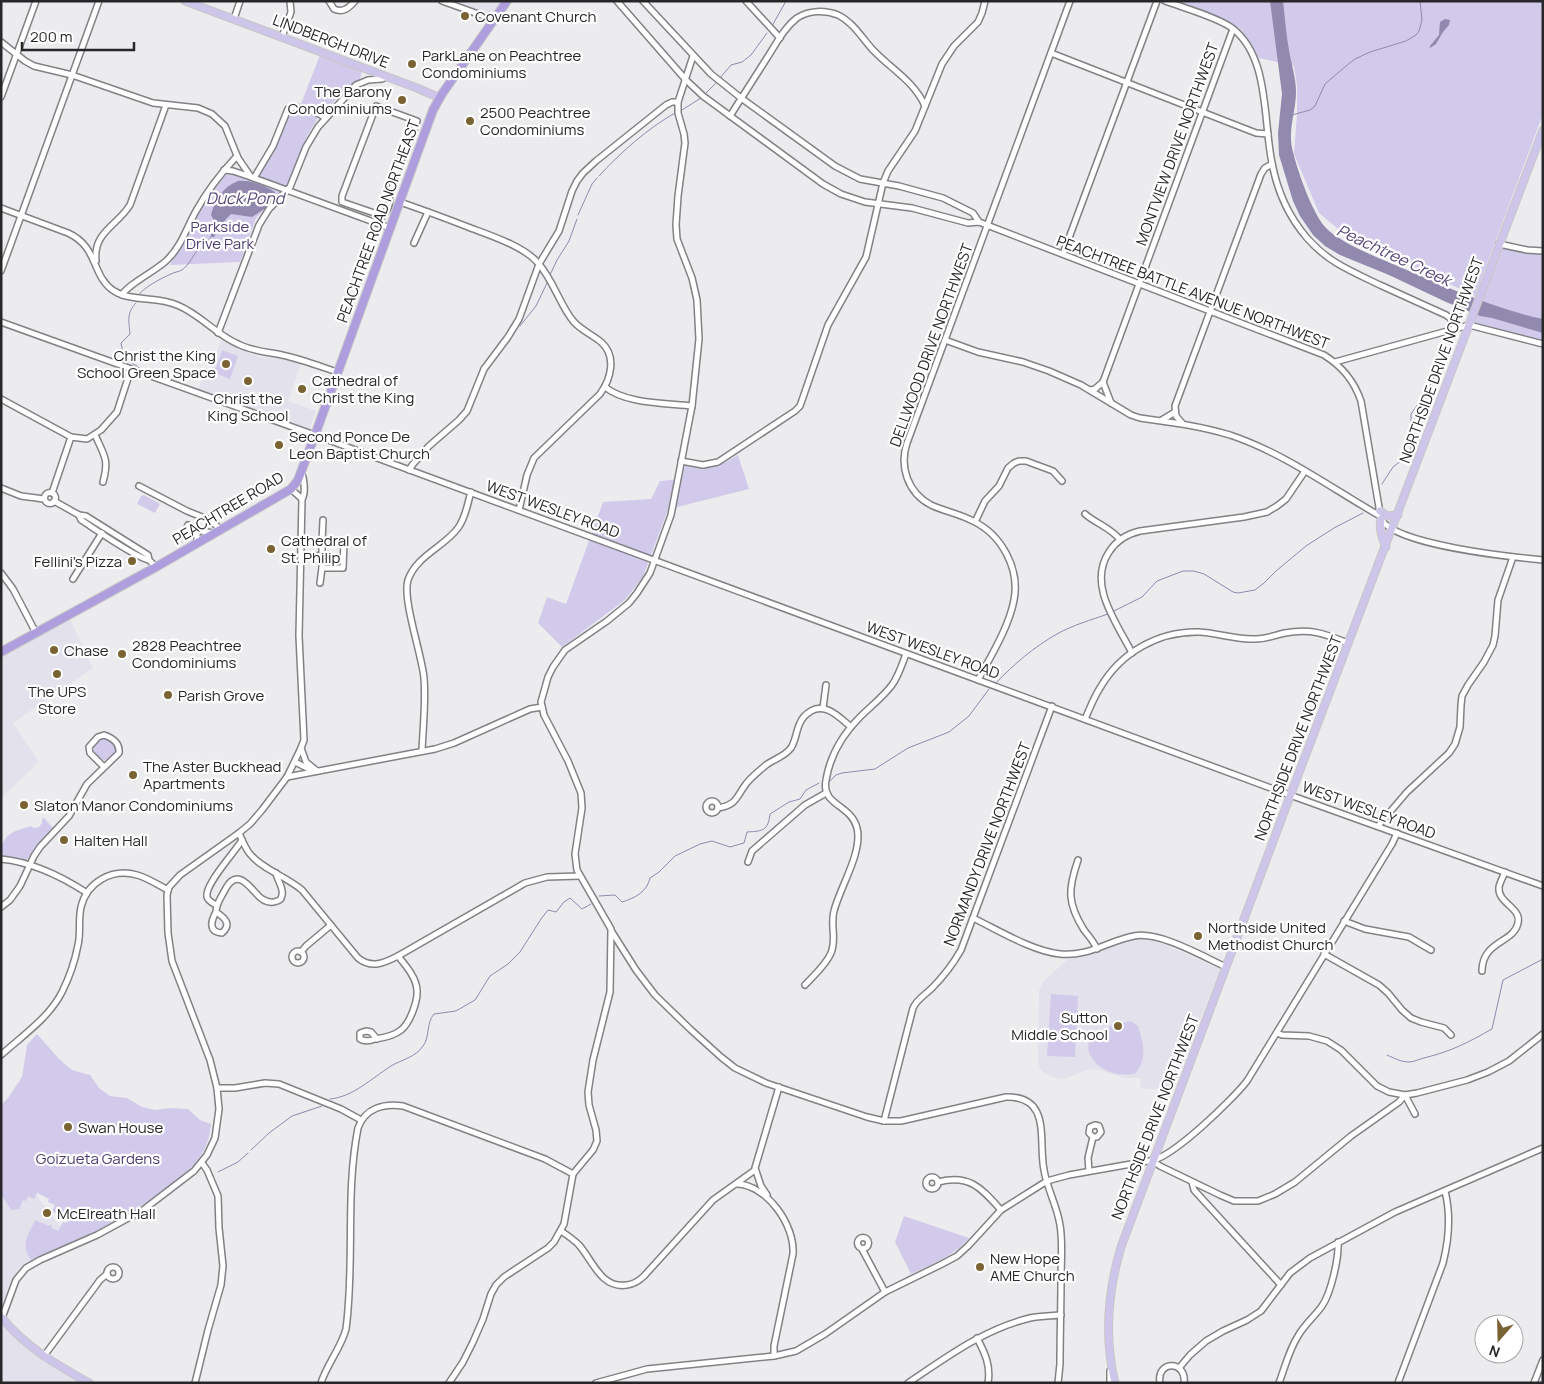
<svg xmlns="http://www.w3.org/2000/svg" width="1544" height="1384" font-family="Manrope,sans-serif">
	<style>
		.built { fill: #e3e1eb }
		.green { fill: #d2caeb }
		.water { fill: #9289ae }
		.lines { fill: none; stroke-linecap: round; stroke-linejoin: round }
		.stream { stroke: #9289ae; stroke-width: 1 }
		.minor-casing { stroke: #828285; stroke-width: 8 }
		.major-casing { stroke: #c7c7c7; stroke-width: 9 }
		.highway-casing { stroke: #c7c7c7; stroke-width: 10 }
		.minor { stroke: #fff; stroke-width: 5 }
		.major { stroke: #cec5eb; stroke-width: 7 }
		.highway { stroke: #ae9edd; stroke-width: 8 }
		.poi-dot { fill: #796333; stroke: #fff; stroke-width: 2 }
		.labels { text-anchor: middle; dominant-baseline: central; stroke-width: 4.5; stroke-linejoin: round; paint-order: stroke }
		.poi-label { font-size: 15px; fill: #272628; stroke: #fff; text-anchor: start }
		.street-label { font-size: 15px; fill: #272628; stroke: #fff }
		.park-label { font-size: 15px; fill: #4d3f71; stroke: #fff }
		.water-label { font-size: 16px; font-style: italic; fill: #544679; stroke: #fff }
	</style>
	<rect width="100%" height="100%" fill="#ececef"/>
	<!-- built -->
	<g class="built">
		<path d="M435,1H506L489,25Z"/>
		<path d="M221,340L231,345L259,357L281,358L301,364L288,401L316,411L309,430L198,390L206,369L211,368Z"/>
		<path d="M69,617L93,668L13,723L39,762L1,798V655Z"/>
		<path d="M1132,938H1150L1220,969L1173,1091L1140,1088L1141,1078H1125L1095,1069L1084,1071L1067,1078L1059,1079L1047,1075L1040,1069L1038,1061L1039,991L1043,982L1069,958L1103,950Z"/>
		<path d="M1,1148L76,1248L33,1263L1,1302Z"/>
		<path d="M3,1321L43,1352L90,1383H1V1324Z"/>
	</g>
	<!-- green -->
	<g class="green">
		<path d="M1173,1H1543V114L1475,296L1349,238L1319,213L1294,154L1297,114V85L1294,66L1259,58C1253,48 1247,36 1239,28C1228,19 1188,7 1173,1Z"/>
		<path d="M320,55L362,70L360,79L321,113L307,136L285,190L256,218L240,262L170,265L207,199L226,175L259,173L285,120L299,109Z"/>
		<path d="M1502,247L1543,252V343L1467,325L1482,296Z"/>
		<path d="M222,350L238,356L230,379L214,373Z"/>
		<path d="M738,455L749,489L677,507L667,512L643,577L625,600L562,647L538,623L547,597L566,604L603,502L651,499L660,481L682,479L685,466C710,470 717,468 738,455Z"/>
		<path d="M144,495L160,504L155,513L137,504L141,496Z"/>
		<circle cx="105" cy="749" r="11"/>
		<path d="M44,818L53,828L34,848L27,860L1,855C1,834 14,831 31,826L34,828L39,827L42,823V819Z"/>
		<path d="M1051,994L1078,996L1075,1057L1047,1056Z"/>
		<path d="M1131,1021L1138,1026C1143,1043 1148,1057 1136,1073C1119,1078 1096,1071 1089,1052C1088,1048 1089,1041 1089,1036L1100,1033L1113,1025Z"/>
		<path d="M37,1034L59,1059L72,1070L90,1075L99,1088L110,1096L127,1098L142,1107L155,1110L170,1108L188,1109L200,1120L211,1124C210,1137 206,1149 198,1160C186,1175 170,1186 154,1197C115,1223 74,1243 31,1260C20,1244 28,1236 35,1220L49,1226L50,1225H52L51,1228L58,1231L63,1222L66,1223L69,1216L59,1211L57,1214L52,1211L55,1205L48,1202L49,1199L37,1193L34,1199L28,1196L26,1201L23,1200L19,1209L11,1210L1,1194V1105L8,1098L22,1077L27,1045Z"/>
		<path d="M904,1216L969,1238C953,1257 932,1264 911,1274L895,1242Z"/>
	</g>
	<!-- water -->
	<g class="water">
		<path d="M1270,1H1283C1285,18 1286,34 1289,50C1291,64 1296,77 1296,92C1296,112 1287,131 1293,152C1298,172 1312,213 1326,228C1342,244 1379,258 1400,267C1447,287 1492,308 1543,319V333L1492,318L1480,316L1446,302L1389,275L1340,255L1325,246L1313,235L1300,216L1293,201L1279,155L1278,133L1282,94Z"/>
		<path d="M1445,19L1450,20L1449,25L1443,32L1436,44L1430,48V46L1439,35L1440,22Z"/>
		<path d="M238,181C251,180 264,185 275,192L276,198L266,208L252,217L231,214L226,219L214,237H211V233L216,224L211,215C215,199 223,187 238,181Z"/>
	</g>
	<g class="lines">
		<!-- stream -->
		<g class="stream">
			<path d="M772,26L786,1"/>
			<path d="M720,78L731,65L742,62L751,55L767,33"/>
			<path d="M705,94L717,82"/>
			<path d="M682,110L701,98"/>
			<path d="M1292,115L1310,110L1315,106L1325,84L1346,66L1355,59L1370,52L1406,41L1416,35L1419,31L1422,20L1420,1"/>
			<path d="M599,176C620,153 648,128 675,113"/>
			<path d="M578,215L592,184L597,178"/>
			<path d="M550,275L557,260L569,241L577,219"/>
			<path d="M138,296C142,288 162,278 171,274C174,272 179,272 182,270C189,265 192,257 197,251C202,246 208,243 211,237"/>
			<path d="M136,303C126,313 129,322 130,334L121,343L123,353V358L137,366V368"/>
			<path d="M1460,316L1463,307"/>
			<path d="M520,326L536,306L548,281"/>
			<path d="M1382,484L1393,467L1411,453V414L1426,393L1449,348L1453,335"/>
			<path d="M1114,611L1142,597L1157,581L1183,571H1194L1204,574L1233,592L1238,593L1255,590L1264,583L1276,571L1306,546L1334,528L1363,513"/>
			<path d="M996,683C1014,664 1034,647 1057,634C1073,625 1091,620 1108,614"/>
			<path d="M829,782L836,775L842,773L875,769L908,748L949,732L969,716L989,689"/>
			<path d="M599,896L615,895L622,902C635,898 647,892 650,878L659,872L675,856L700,844L712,841L730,847L744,843L747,832C763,831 768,831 770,814L789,802L800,799L806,790L819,783"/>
			<path d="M1387,1055C1394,1058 1401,1062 1409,1062C1414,1062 1419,1059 1424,1058C1452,1051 1467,1043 1492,1029L1503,980L1543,959"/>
			<path d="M330,1099C353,1097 372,1078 391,1066C401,1060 416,1057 423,1046C430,1037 426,1023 434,1014L456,1011L475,1000L490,976L508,964L520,952L541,919L548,910L556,912L564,902L570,898L582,909L591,904"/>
			<path d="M251,1150L269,1133L292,1116L322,1106"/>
			<path d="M218,1172L238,1162L248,1153"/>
		</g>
		<defs>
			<g id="minor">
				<path d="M329,1L334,9C343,13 349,8 355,1"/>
				<path d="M442,1L495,20"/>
				<path d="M617,1L686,80L703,96L823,184L841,194L865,202L912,208L968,223L979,222L1324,355C1343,367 1354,381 1361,401L1381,519C1395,545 1512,557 1543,560"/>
				<path d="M643,1L711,74L741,98L835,166L860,179L899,186L943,198L973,213L979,222"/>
				<path d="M746,1L780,38"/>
				<path d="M1165,1C1184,8 1217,17 1232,28C1270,57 1263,121 1272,163C1277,190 1289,217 1307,238C1329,263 1351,271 1380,285C1402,295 1424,305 1446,315L1450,318L1455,328"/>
				<path d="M234,19L240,1"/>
				<path d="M282,37L291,12L290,1"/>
				<path d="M1,42L25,61L34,66L72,75L153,103L198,108L212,114L225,126L238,158L251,177L390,228"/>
				<path d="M1051,53L1256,133L1268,134"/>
				<path d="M1,97L36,1"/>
				<path d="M376,106L417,121L413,133L410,134L389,196C391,204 388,209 383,216L342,202V196Z"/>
				<path d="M730,116C742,97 755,77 767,58C776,44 784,28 797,18C809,10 825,10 838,15C853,22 862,38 873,50C891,69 914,81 925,106"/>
				<path d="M224,170L233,171L251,177"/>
				<path d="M254,178L273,146L288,109C298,104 317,112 326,118"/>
				<path d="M400,202C423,210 445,218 468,227C489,235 524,246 538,263C554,281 560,306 574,322C581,330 593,335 601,342C617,356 611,379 600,394L534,458L527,475L519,510"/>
				<path d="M1,208L68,233C99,247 91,276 114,291C132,302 157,296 177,305C200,314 215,334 238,344C252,351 267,352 282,355C301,359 319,366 337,372"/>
				<path d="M414,243L428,212"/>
				<path d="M1499,244L1527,250L1543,251"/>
				<path d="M1063,254L1157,1"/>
				<path d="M96,261C93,232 117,226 130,205L166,105"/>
				<path d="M1,271L99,1"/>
				<path d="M122,295C128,284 156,271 167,260C181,247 187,227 196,211C207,191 222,172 237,156"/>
				<path d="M1,322L323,438L1287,794L1543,886"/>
				<path d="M218,333L259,225L269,209L290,187L306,147L318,127L356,85L368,80L382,79L386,77"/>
				<path d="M945,340L978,352L1023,362L1049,371L1081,385L1131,415L1140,418C1170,422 1200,426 1230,435C1284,453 1331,488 1380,516"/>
				<path d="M1335,362L1469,325L1543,344"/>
				<path d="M1103,382L1111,403"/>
				<path d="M605,387C626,404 665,403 692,406"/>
				<path d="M1091,390L1095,389L1103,382L1233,29"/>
				<path d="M1,399L71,437L87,439L101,430L117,412L131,369"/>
				<path d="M1162,420L1175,412"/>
				<path d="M1182,423L1176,416L1175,406L1261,174L1265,168L1272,164"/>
				<path d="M96,437C105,457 109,460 103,482"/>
				<path d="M681,461L703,465L718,462L795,411L800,406L828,325L866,257L883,183L888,171L915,131L942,64L954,46L978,22L982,13L985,1"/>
				<path d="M409,470L413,464L429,446L459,420L467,411L484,369L508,337L519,319L539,264L559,231L572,191L577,181L583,173L596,161L666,105L672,102H678"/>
				<path d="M139,486L187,511L207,519L217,526L219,531"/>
				<path d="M1,488L21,496L44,499"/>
				<path d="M291,489L302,499"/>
				<circle cx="50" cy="498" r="5.5"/>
				<path d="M52,493L71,437"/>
				<path d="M54,501L79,515L86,516L148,555L149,560L156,567"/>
				<path d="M1085,514C1095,523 1113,529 1120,540"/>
				<path d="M79,515L81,520C95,529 136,558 149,560"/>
				<path d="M975,522L985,501L999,486L1008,468L1014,463L1019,461H1026L1053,471L1062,481"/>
				<path d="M322,542L323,520"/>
				<path d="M197,543V534L196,531L188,532L186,530L188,525L201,531L213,533"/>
				<path d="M301,555L322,556V568H343L344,542H322V556"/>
				<path d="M1,573L13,589L36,633"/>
				<path d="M73,579L102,533"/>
				<path d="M320,583L322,568"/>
				<path d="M1132,653C1117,623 1087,585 1109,552C1116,541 1127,534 1140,531L1244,517L1267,512L1277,506L1286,499L1305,471"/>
				<path d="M978,680C991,656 1009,627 1014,600C1020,569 1002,535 973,521C960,514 944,511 931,505C908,493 899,467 907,443L1070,1"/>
				<path d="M823,708L826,685"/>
				<path d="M1085,719C1090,708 1094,697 1100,688C1120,653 1158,631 1199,632C1218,633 1237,640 1256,639C1266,639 1276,635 1285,633C1311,628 1325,634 1348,643"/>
				<path d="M301,748L306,762L317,771"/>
				<path d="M422,751C423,727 426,702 424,678C422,655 402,599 408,580C416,556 444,547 458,528C466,517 467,505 471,492"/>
				<path d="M295,762L313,771"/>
				<path d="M287,777L435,749L454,743L530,709L542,707"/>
				<circle cx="712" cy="807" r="6"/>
				<path d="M718,808C737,805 736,797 746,784C751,777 759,771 766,765C774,759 784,757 791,748C796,740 796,731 800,723C802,718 806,714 811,711C826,702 840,718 851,727"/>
				<path d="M1378,826L1407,792L1449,753L1455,744L1460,727L1461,705L1462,696L1468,685L1484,662L1493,645L1495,636L1498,600L1513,557"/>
				<path d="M239,833C242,840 245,848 250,854C262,869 287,877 302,890L358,958C372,969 384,963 398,956L525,883L547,877L580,876"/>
				<path d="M1,859C32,862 61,876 87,893"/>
				<path d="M1078,860C1068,889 1067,903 1084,930C1089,936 1094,942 1097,949"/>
				<path d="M748,862L752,851L805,805L826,793"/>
				<path d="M216,905C213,903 208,901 207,897C204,885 235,852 242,840"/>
				<path d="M1,907L10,900L20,886L34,856L40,847L69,816L87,784L119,753C120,743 113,738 104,735L98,737L89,747L90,753L104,767"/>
				<path d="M216,912C211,921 208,932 222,933C232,924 225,918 216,912C216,903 222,896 226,888C239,865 253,893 262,899C267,902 273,903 277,901C281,900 281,899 282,895C284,888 277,880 276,873"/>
				<path d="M973,918C998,930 1032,951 1060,954C1088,957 1108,941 1134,936C1159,931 1202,956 1226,967"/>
				<path d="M1344,921L1365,929L1409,937L1431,950"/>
				<path d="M612,932L636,970L655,995L690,1029L721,1057L735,1068L766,1083L867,1117L884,1121H901L1006,1097C1052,1096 1038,1140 1044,1170C1047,1189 1057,1205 1060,1225C1063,1243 1061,1261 1061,1279C1061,1307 1060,1335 1060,1364L1058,1383"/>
				<circle cx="298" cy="957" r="6"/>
				<path d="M301,952L306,946L331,925"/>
				<path d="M1324,954L1379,985L1388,993L1402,1010L1411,1018L1421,1022L1444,1028L1451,1035"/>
				<path d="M1482,971C1482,941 1514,943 1518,923C1522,908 1497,903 1499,887C1500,882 1503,877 1505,872"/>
				<path d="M805,985C814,975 826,965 831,953C837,939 830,925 834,911C840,887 863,852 857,828C851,804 821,806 826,780C830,756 843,734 860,717C870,707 883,697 892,685C899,675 902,664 906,654"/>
				<path d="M1277,1033L1282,1035L1309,1036L1327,1041L1341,1050L1377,1086L1389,1092L1405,1095L1417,1093L1467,1080L1488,1072L1509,1061L1543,1034"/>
				<path d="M377,1039L371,1032L366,1031L360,1033V1039C365,1042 370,1041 375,1039C383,1038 395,1035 401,1030C410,1023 418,1001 417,990C416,977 406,966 398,956"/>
				<path d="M1,1055C22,1036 49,1018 62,992C69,978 75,961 78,945C81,933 78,920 81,907C87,882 112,868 137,875C148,878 158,885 168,890"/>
				<path d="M217,1088H235L265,1083L279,1084L341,1109L361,1120"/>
				<path d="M884,1121L913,1008C917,999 925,995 932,988C943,977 953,964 961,950L1052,706"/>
				<path d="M1153,1161L1160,1166L1220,1195L1234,1201H1258L1275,1194L1295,1182L1351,1136L1399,1102L1405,1095L1415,1114"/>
				<path d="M1089,1171L1088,1158L1093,1137L1089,1133L1090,1127L1095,1125L1099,1126L1101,1132L1097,1137H1093"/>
				<circle cx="932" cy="1183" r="6"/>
				<path d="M938,1182C970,1174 981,1188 1001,1210"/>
				<path d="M1192,1182L1194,1190L1281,1285"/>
				<path d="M737,1184C767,1185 795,1225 793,1254L774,1346V1356"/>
				<path d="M767,1195L761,1186L755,1168L779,1087"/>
				<path d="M561,1231C567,1235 574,1240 579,1245C593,1261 601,1289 627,1285C634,1284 639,1281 644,1276L713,1200L755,1170"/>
				<circle cx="863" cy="1243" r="5.5"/>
				<path d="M862,1249L885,1292"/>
				<circle cx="113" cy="1273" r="6"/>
				<path d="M2,1318L16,1280L26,1268L40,1260L97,1235L143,1210L194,1171L207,1155L215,1138L219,1109L217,1088L210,1060L172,961L168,933L167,895L169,887L180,875L239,833L250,824L262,810L287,777L301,748L304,740L299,636L302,499C306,493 304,478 301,471"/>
				<path d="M977,1338C985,1353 991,1366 988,1383"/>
				<path d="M44,1356L100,1280L107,1274"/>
				<path d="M1179,1368L1190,1355L1206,1341L1223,1331L1247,1320L1261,1311L1290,1273L1310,1258L1395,1212L1543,1148"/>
				<path d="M195,1383L208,1330L221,1285L223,1266L219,1228L218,1196L207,1170L202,1163"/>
				<path d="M321,1383C327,1364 341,1348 346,1329C355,1262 345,1194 358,1128C365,1108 384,1103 403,1106L545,1159L573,1174"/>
				<path d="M449,1383L463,1362L473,1342L483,1319L491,1294L496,1285L504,1277L548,1248L554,1242L564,1224L573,1174L593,1150L597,1141L596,1130L589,1105L588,1092L593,1060L610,992L611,929L577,870L575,854L582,808L581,793L568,761L544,715L541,702L548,677L553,667L565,650L607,621L629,603L637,593L650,573L671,515L692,406L699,339L697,300L692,278L677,239L676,225L678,196L685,143L684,134L678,113V102L693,56"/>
				<path d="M596,1383L647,1369L774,1356L796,1351L825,1334L885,1292L942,1264L957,1256L968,1246L1001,1210L1047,1181L1069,1175L1148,1161C1169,1162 1234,1098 1247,1081L1392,844L1397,833"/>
				<path d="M908,1383C947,1357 984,1329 1030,1318C1040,1316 1051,1316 1061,1315"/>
				<path d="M1110,1383V1371"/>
				<path d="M1160,1383C1156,1360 1187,1360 1184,1383"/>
				<path d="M1279,1383C1285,1367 1289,1350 1298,1336C1304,1325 1315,1316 1322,1306C1331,1293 1339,1258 1338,1242"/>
				<path d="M1398,1383L1443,1263C1449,1239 1451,1215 1445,1191"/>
				<path d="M1534,1383L1543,1360"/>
			</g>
			<g id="major">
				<path d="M185,1L417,88L440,98"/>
				<path d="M1380,511L1387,516L1398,515"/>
				<path d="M1381,519C1379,527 1382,540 1386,547"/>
				<path d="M1,1317C27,1348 54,1363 89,1383"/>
				<path d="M1115,1383C1104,1338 1108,1291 1121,1247L1289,799L1543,130"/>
			</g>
			<path id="highway" d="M1,652L156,567L291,489L298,480L315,435L433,110L442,94L507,1"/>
		</defs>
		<!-- minor casing -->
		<use href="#minor" class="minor-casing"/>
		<!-- major casing -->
		<use href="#major" class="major-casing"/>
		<!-- highway casing -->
		<use href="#highway" class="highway-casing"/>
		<!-- minor -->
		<use href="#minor" class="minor"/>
		<!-- major -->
		<use href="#major" class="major"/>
		<!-- highway -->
		<use href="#highway" class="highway"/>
	</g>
	<!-- markers -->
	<g class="poi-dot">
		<circle cx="465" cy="16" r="5"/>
		<circle cx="412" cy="64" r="5"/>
		<circle cx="402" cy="100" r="5"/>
		<circle cx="470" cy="121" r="5"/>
		<circle cx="226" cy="364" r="5"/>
		<circle cx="248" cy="381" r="5"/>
		<circle cx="302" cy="389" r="5"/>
		<circle cx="279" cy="445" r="5"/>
		<circle cx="271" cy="549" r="5"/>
		<circle cx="132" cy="561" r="5"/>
		<circle cx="54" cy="650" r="5"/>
		<circle cx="122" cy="654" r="5"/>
		<circle cx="57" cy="674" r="5"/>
		<circle cx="168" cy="695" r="5"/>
		<circle cx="133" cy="775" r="5"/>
		<circle cx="24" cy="805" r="5"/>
		<circle cx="64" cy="840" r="5"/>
		<circle cx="1198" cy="936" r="5"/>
		<circle cx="1118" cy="1026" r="5"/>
		<circle cx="68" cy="1127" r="5"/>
		<circle cx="47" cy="1213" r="5"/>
		<circle cx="980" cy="1267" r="5"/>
	</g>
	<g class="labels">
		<!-- poi labels -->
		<g class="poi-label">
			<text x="475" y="16">Covenant Church</text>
			<text x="422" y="55">ParkLane on Peachtree<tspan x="422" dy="17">Condominiums</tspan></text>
			<text x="392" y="91" text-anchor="end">The Barony<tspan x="392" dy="17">Condominiums</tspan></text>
			<text x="480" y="112">2500 Peachtree<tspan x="480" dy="17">Condominiums</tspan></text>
			<text x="216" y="355" text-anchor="end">Christ the King<tspan x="216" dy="17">School Green Space</tspan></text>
			<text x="312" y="380">Cathedral of<tspan x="312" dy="17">Christ the King</tspan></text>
			<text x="248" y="398" text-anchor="middle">Christ the<tspan x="248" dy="17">King School</tspan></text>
			<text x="289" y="436">Second Ponce De<tspan x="289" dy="17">Leon Baptist Church</tspan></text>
			<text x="281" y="540">Cathedral of<tspan x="281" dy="17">St. Philip</tspan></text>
			<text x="122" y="561" text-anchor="end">Fellini's Pizza</text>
			<text x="132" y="645">2828 Peachtree<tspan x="132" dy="17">Condominiums</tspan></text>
			<text x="64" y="650">Chase</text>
			<text x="57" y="691" text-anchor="middle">The UPS<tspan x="57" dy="17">Store</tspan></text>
			<text x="178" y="695">Parish Grove</text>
			<text x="143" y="766">The Aster Buckhead<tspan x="143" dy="17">Apartments</tspan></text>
			<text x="34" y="805">Slaton Manor Condominiums</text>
			<text x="74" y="840">Halten Hall</text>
			<text x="1208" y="927">Northside United<tspan x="1208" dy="17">Methodist Church</tspan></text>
			<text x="1108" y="1017" text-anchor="end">Sutton<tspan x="1108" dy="17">Middle School</tspan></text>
			<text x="78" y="1127">Swan House</text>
			<text x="57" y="1213">McElreath Hall</text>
			<text x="990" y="1258">New Hope<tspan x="990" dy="17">AME Church</tspan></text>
		</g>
		<!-- street labels -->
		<g class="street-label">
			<text transform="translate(331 41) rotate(21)">LINDBERGH DRIVE</text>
			<text transform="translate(1177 144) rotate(-70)">MONTVIEW DRIVE NORTHWEST</text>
			<text transform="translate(378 221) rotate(-70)">PEACHTREE ROAD NORTHEAST</text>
			<text transform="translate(1193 292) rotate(21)">PEACHTREE BATTLE AVENUE NORTHWEST</text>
			<text transform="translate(931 345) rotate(-70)">DELLWOOD DRIVE NORTHWEST</text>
			<text transform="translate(1441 360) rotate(-70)">NORTHSIDE DRIVE NORTHWEST</text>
			<text transform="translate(228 508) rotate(-31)">PEACHTREE ROAD</text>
			<text transform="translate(553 509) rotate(20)">WEST WESLEY ROAD</text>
			<text transform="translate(933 650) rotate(20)">WEST WESLEY ROAD</text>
			<text transform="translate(1298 738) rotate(-69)">NORTHSIDE DRIVE NORTHWEST</text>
			<text transform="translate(1369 810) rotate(20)">WEST WESLEY ROAD</text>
			<text transform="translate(987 844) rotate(-69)">NORMANDY DRIVE NORTHWEST</text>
			<text transform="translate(1155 1117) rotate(-69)">NORTHSIDE DRIVE NORTHWEST</text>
		</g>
		<!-- park labels -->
		<g class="park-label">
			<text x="220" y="226">Parkside<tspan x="220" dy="17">Drive Park</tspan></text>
			<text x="98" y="1158">Goizueta Gardens</text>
		</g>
		<!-- water labels -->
		<g class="water-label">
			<text x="245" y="198">Duck Pond</text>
			<text transform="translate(1394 255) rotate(25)">Peachtree Creek</text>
		</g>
	</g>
	<!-- border -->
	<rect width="1544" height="1384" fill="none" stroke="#272628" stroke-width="5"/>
	<!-- north arrow -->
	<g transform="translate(1499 1339) rotate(200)"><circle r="24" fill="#ffffff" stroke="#a9a8a9"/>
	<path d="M0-4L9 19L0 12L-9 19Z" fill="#796333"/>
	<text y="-8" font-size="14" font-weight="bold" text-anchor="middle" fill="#272628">N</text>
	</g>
	<!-- scale -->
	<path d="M22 42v8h112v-8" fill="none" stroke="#272628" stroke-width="2.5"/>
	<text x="30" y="42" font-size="15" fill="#272628" stroke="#ffffff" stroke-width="4" paint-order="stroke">200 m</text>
</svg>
